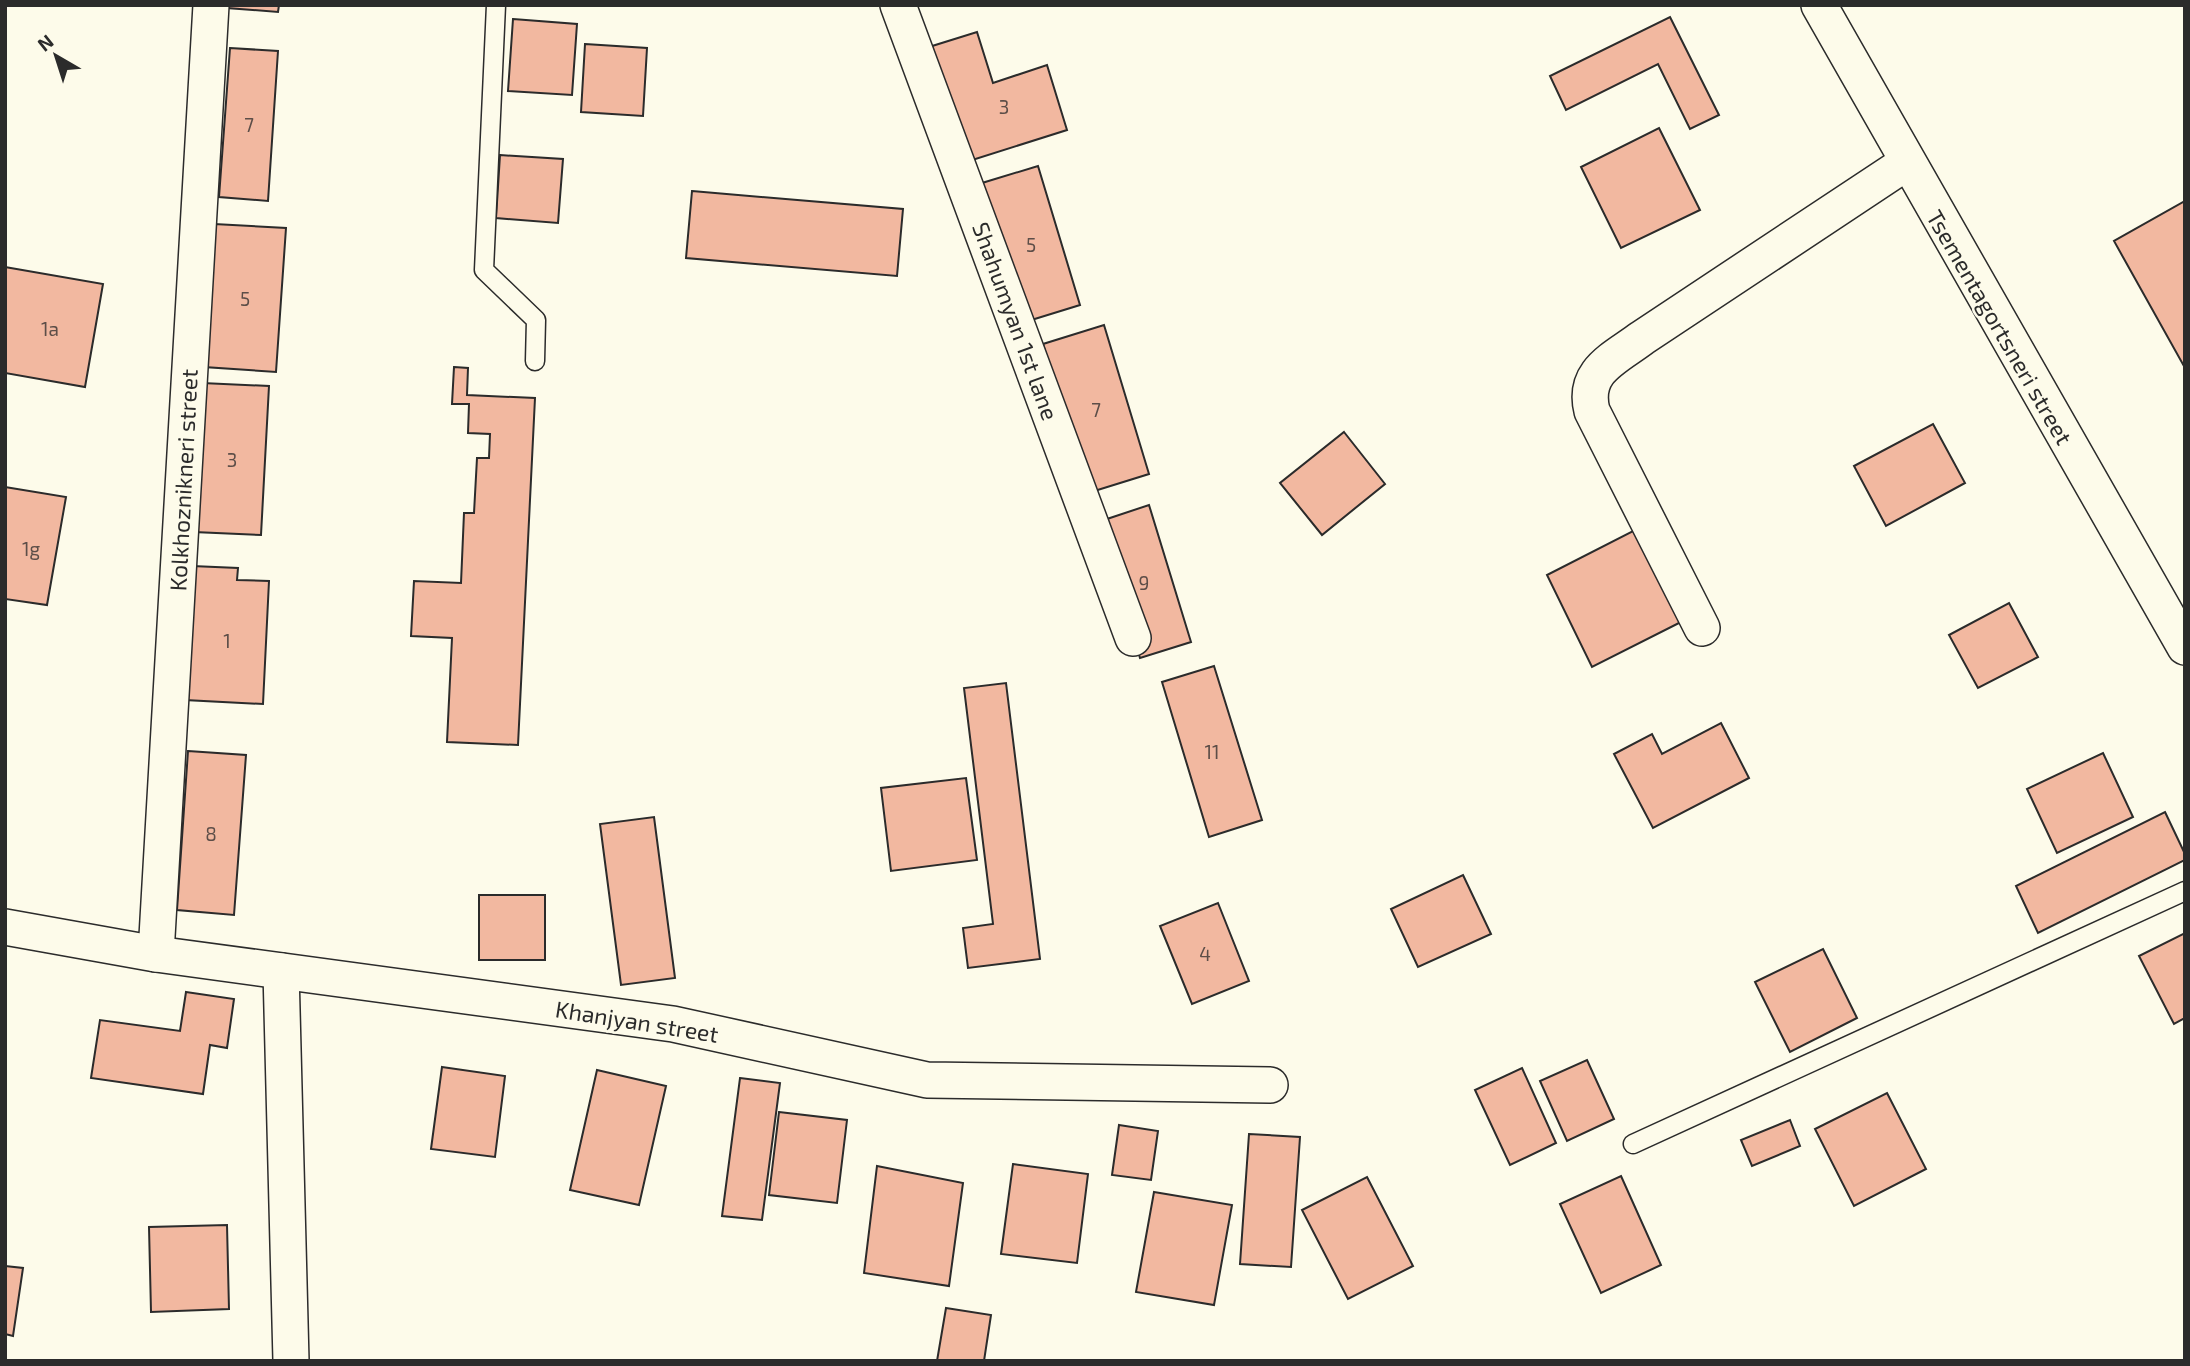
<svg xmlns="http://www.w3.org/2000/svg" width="2190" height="1366" font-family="'Exo 2',sans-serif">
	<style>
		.building { fill: #f2b8a0; stroke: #2b2b2b; stroke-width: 2 }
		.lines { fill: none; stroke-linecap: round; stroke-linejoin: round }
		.service-casing { stroke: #2b2b2b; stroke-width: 21 }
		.minor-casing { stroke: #2b2b2b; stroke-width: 38 }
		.service { stroke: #fdfbea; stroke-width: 18 }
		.minor { stroke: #fdfbea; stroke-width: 35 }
		.labels { text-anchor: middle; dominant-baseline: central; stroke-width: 5; stroke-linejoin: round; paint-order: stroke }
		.number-label { font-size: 19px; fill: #5d4e48 }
		.street-label { font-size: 23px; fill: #2b2b2b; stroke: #fdfbea }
	</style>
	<rect width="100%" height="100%" fill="#fdfbea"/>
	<!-- building -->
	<g class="building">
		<path d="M227,5H279L278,12L227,8Z"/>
		<path d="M1670,17L1719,115L1690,129L1658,64L1566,110L1550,76Z"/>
		<path d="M513,19L577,24L572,95L508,91Z"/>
		<path d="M977,32L993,83L1047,65L1067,130L966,162L929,47Z"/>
		<path d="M585,44L647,48L643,116L581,112Z"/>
		<path d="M230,48L278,51L268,201L219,197Z"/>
		<path d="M1659,128L1700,210L1621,248L1581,167Z"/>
		<path d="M500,155L563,159L558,223L496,218Z"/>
		<path d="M1038,166L1080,305L1025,322L982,183Z"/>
		<path d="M692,191L903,209L897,276L686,258Z"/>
		<path d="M2185,201V368L2114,241Z"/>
		<path d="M214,224L286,228L276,372L204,367Z"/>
		<path d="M5,267L103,284L85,387L5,373Z"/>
		<path d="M1104,325L1149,474L1088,493L1043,344Z"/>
		<path d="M454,367L468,368L467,395L535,398L518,745L447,742L452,638L411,636L414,581L461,583L464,513H474L477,458H489L490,434L468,433L469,404H452Z"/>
		<path d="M202,383L269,386L261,535L194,532Z"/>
		<path d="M1933,424L1965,483L1886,526L1854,466Z"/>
		<path d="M1344,432L1385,484L1322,535L1280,483Z"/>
		<path d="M5,487L66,497L47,605L5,599Z"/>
		<path d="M1149,505L1191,642L1140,658L1098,522Z"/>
		<path d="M1635,530L1681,622L1592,667L1547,575Z"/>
		<path d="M192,566L238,568L237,580L269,581L263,704L185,700Z"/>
		<path d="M2009,603L2038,657L1978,688L1949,635Z"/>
		<path d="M1214,666L1262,820L1209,837L1162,682Z"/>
		<path d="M1006,683L1040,959L968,968L963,928L993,924L964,688Z"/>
		<path d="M1721,723L1749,778L1653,828L1614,754L1652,734L1662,754Z"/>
		<path d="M188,751L246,755L234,915L177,910Z"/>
		<path d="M2103,753L2133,817L2057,853L2027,789Z"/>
		<path d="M966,778L977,860L891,871L881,788Z"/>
		<path d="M2165,812L2185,854V860L2038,933L2016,886Z"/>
		<path d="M654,817L675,978L621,985L600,824Z"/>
		<path d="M1463,875L1491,934L1418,967L1391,909Z"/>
		<rect x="479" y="895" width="66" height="65"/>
		<path d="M1218,903L1249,981L1192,1004L1160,926Z"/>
		<path d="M2185,933V1018L2174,1024L2139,956Z"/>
		<path d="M1823,949L1857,1018L1790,1052L1755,982Z"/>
		<path d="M186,992L234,999L227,1048L210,1045L203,1094L91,1078L100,1020L180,1031Z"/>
		<path d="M1587,1060L1614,1119L1567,1141L1540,1081Z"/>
		<path d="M442,1067L505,1076L495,1157L431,1149Z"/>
		<path d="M1522,1068L1556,1143L1510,1165L1475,1090Z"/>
		<path d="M597,1070L666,1086L639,1205L570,1190Z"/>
		<path d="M740,1078L780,1083L762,1220L722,1216Z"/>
		<path d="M1887,1093L1926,1169L1854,1206L1815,1129Z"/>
		<path d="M779,1112L847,1120L837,1203L769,1195Z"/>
		<path d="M1790,1120L1800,1146L1752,1166L1741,1140Z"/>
		<path d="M1119,1125L1158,1131L1151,1180L1112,1175Z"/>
		<path d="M1249,1134L1300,1137L1291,1267L1240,1264Z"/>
		<path d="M1013,1164L1088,1174L1077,1263L1001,1254Z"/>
		<path d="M877,1166L963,1183L949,1286L864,1273Z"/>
		<path d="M1621,1176L1661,1265L1601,1293L1560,1204Z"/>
		<path d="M1367,1177L1413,1266L1348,1299L1302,1210Z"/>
		<path d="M1154,1192L1232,1205L1214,1305L1136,1292Z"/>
		<path d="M227,1225L229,1309L151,1312L149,1227Z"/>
		<path d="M5,1266L23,1268L13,1336L5,1334Z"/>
		<path d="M946,1308L991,1315L984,1361H937Z"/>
	</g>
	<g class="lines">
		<defs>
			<g id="service">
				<path d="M496,5L484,270L536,320L535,361"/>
				<path d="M1633,1144L2185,891"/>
			</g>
			<g id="minor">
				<path d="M898,5L1133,638"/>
				<path d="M1819,5L2185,647"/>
				<path d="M1702,628L1592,411C1582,371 1614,359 1642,338L1906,163"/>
				<path d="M5,927L156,954L673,1024L927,1080L1270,1085"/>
				<path d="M156,954L211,5"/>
				<path d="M281,971L291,1361"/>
			</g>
		</defs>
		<!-- service casing -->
		<use href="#service" class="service-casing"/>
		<!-- minor casing -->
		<use href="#minor" class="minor-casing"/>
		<!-- service -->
		<use href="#service" class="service"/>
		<!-- minor -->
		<use href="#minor" class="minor"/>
	</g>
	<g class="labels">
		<!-- number labels -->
		<g class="number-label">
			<text x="1004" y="106">3</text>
			<text x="249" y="124">7</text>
			<text x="1031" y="244">5</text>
			<text x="245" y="298">5</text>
			<text x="50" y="328">1a</text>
			<text x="1096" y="409">7</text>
			<text x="232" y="459">3</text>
			<text x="31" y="548">1g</text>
			<text x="1144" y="582">9</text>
			<text x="227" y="640">1</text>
			<text x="1212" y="751">11</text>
			<text x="211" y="833">8</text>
			<text x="1205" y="953">4</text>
		</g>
		<!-- street labels -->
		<g class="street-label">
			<text transform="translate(1016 321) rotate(70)">Shahumyan 1st lane</text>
			<text transform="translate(2000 327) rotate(60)">Tsementagortsneri street</text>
			<text transform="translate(183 480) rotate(-87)">Kolkhoznikneri street</text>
			<text transform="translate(637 1021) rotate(9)">Khanjyan street</text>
		</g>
	</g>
	<!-- border -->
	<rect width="2190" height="1366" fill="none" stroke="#2b2b2b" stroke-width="14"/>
	<!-- north arrow -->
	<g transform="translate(56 56) rotate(321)" stroke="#fdfbea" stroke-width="5" paint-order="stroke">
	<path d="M0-5L12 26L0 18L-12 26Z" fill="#2b2b2b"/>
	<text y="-10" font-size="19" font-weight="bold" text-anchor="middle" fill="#2b2b2b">N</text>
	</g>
</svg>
